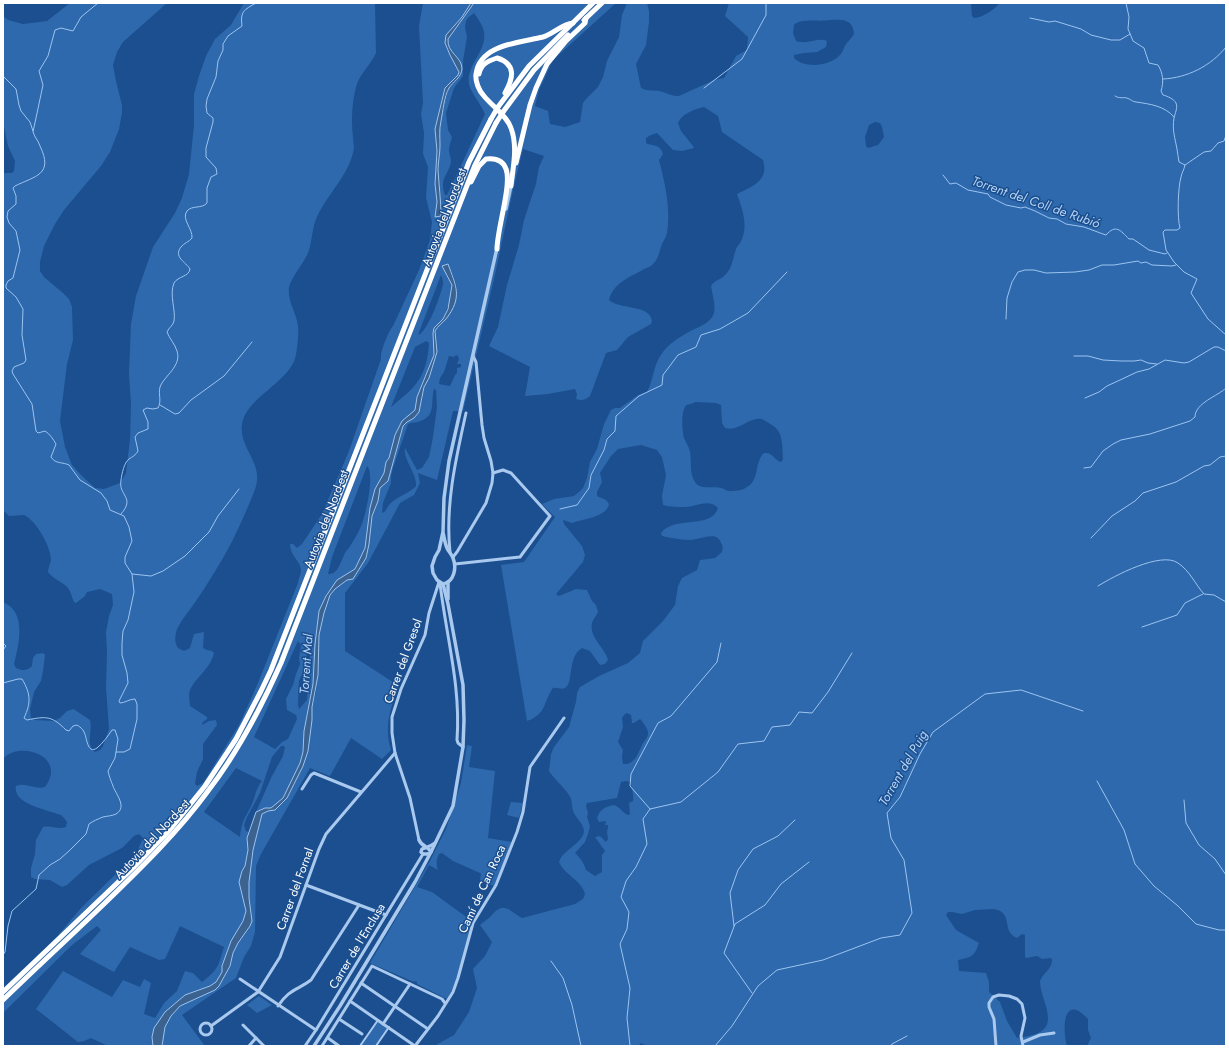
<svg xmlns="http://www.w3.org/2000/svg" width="1229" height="1049" font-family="Jost,sans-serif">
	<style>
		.green { fill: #2e69ad; fill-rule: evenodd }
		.water { fill: #3c6290; stroke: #9cc4f0 }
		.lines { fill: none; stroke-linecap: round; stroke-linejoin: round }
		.stream { stroke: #9cc4f0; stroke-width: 1 }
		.pedestrian { stroke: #a9c9ee; stroke-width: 2 }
		.minor { stroke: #a9c9ee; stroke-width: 3 }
		.tertiary { stroke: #a9c9ee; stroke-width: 3.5 }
		.motorway { stroke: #fff; stroke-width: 5 }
		.motorway-bridge { stroke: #fff; stroke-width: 5 }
		.labels { text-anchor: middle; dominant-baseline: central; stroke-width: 3; stroke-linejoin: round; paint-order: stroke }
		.street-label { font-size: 12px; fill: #fff; stroke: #1b4f8f }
		.water-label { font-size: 13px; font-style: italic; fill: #b5d3f5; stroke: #1b4f8f }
	</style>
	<rect width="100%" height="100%" fill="#1b4f8f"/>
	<!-- green -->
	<g class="green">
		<path d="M70,3H167L123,42L117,52L113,65L116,81L122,105V113L119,129L110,152L101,166L64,210L55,224L44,246L40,262V271L44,277L63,293L69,299L72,307L73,340L67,364L60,421L65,447L72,465L81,475L95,488L104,489L120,483L126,473L130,439L131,404L129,374L131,324L136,296L153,247L175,213L182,198L189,174L194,125V94L199,76L206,56L215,39L231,25L244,3H375L376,53C371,65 359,74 356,87C352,102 351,121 353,137C353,143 355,147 353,153C347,177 327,195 317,217C311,229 313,243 307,255C302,266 292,276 289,287C287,302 297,313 298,326C299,334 297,352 295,359C286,383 250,397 243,420C235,448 267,462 254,492C243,520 230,548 214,573C208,583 202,592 196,601C189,611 182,619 177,629C175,636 174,642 178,648L184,651L190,648L194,634L204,632L203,648L207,650L212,651L214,653C211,668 196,677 190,690C188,695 190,702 190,706L207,717V719L203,722L202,725L209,721L216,720L217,725L203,744V759L197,772L195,784L197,786L203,783L239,725L258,683L298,583C298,579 301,575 301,571C301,561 290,556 290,544H293L297,548L302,544L322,514L349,451L381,359C380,352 388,332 393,326L419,270L430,240L432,222L426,198L428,167L423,154L424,133L421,114L423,103L419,26L423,3H471L462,17L449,31L445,43L450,55L459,72L458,75L445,88L435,129L437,151L435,184L437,202L436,217L441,200L438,173L440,147L439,129L444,104L449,88L457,80L461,73C460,68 459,61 456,56C451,50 447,47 448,38L474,3H616L553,60L539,90L535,106L548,111L550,124L565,127L580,122L583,103L586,99L598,87L603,77L607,61L619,37L622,15L627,3H647L649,11V22L646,45L636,64L641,88C648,92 655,89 663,92C669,94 672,96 679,96L714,80L724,78L736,56L747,50L748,37L725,16L729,3H971L972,16L974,18C983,18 994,9 1000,3H1226V1046H1087L1091,1038L1088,1030V1019C1063,992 1062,1029 1067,1046H676L673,1045L671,1046H647L641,1043L638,1046H434L454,1035L469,1012L477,988L473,969L485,956L492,942L480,925C483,922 487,920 490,917C504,900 508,910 522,918L575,904L583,899L585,894C581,879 565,876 559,862C561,853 576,846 582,837C588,827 578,821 574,813C571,808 573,800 569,795C563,786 555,780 549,771L551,754L554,747L569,727L576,702L577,693L580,687L599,676L628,663L640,653L643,641L663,621L675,605L678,586L682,578L697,570L700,560L715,558L722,552C723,548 723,546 721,543C717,530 700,540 690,540C681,540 672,538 662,536L661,533C674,515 711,530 718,508C709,498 696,507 685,507C678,507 670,507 663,505L662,496L666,475L662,457L657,450L641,445L618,449L611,456L600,473L602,482L597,492V496L606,500L609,504C607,517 583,519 572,523L563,520L564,524L582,546L585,555L583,562L556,594L559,596L576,589L587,590L592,601L596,605L598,612C597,615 593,619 592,623C589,638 605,647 608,660L605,664L600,665L590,651L582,648C567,657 574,683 565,688C563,690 556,687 553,688C543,702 547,714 527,721L501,565L524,562L555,517L542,504L554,499L574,496L580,491L583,488L587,478L590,462L597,449L604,424L611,410L615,408H620L638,395L647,392C654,379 653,364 663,352C669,344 678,338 687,333C695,328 711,324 714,313C716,304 712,294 711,286C714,281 719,280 723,277C733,268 732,261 736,249C737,246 741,243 742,239C748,224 742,208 737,194C753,186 769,181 763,160L722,132L718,116L704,107C695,109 681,114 678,123L681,131L693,146L694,148L682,151L673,150L657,133L651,135L646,138V143C653,147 660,143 663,154L659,160C665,183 671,209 667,233C666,237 664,240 662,244C659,252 659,259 652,265C650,267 646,268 644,269C629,278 614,282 609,300C620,310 650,304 652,321L651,324L628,337L617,350L606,353L590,396C585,400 582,401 576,399L577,394L575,389L548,394L525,396L530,367L489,346L498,327L507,285L519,245L524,220L536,184L539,167L544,156L523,149L513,190L494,279L463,411H453L437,480L418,473L420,483L414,495L400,503L368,563L345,593V651L399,686C390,708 384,728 391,750L382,759L351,738L330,776L310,768L261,854L256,866L255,932L251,946L244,957L236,978L182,1015L205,1046H162L165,1027L171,1016L178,1008L184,1004L215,990L220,984L230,966L233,953L238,943L250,926L252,921L249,898V882L253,850L262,814L268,811L275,809L287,798L303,766L308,751L312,720V707L316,692L319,635L324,613L330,595L335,589L347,580L353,579L359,570L369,544L372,516L378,501L380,488L388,481L403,426L407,422L414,418L422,401L424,387L429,378L437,352L435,331C446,317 460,303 456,284C454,277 451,271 448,264L446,275L452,285L450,296V301L443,319L434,328V355L417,397L415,410L402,421L395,435L389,458L386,462L384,473L375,489L370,508L365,548L355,569L337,580L326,596L319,611L315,644L313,684L304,731L303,752L300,763L283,798L271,809L265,808L256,812L272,776L283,756L285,747L283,746H281L272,757L260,793L247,817L244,825L246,831L249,832L247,838L248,850L245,866L242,871L244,899L246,911L243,921L231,941L222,966V972L216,982L210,986L185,995L165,1012L152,1037L153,1046H108L91,1038L84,1041L78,1042L36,1009L63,971L112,997L123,980L140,987L144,979L151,983L144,1014L155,1018L164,1003L177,991L185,971L193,973L202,982C219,969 218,966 224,947L180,926L165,959L159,960L130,947L114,972L80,954L101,930L97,926L72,945L3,1013V988L54,940L82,907L118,872L137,852L143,838L139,834L134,836L122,848L89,865L67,885L62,887L50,880L35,879L31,877V868L35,854L36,840L43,827C51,825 58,830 66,827L67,822L64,818L61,815C48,810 12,804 16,786C26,782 35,790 45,787C68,756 19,740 3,759V602C27,612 19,644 14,664L16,668C22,671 28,671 32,666L33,658L36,654L43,653L45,655L43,671L41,681L34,692L30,709L31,718L35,720L54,721L60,718L67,711L73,709L75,710L90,720C93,731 85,744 95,752L100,750L103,746L109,729L106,688L107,652L106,632L109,616L113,605L112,594L100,589L87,592L85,596L76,603L74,602C72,598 71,592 68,588C63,582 54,580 48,572C48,568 50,564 51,560C51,547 36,520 24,515L9,516L3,510V173H12L14,171L15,161L8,146L3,122V16L8,20L23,24L47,21ZM474,13C478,19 483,25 484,32C487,52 466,64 469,84C470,91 482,106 485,114L450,189L447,195H445C439,178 448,176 451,162C451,157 449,154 449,150C449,146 451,141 452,137L448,130L446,113L454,88L463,76V61L467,37L465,27L466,21L468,18ZM830,20C843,19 853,19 854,34C852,37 849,41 846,44C844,47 843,52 840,55C830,66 805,69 794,58V55L804,53L817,52L826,47L827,41C818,37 808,45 796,41L793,33L794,25C800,18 820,22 830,20ZM875,122L880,123L882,127L884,137L878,145L868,148L866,146L865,137L869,125ZM441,275C443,279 444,284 442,288C440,297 427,333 418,335ZM426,341L429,343C427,371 420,384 398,401C395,403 394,405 391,407L415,347ZM456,355L458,356L459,359L457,364H461V367L457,368V373L455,375L450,386L439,384L440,378L444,372L449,356L454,357ZM434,389L436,390L437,407L433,437L429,457L422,468L417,470L405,448C403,460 417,473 416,486C412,491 398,497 392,502C387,505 387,512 382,513L383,503L391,483V476L393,468L408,424C412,422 414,423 418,422C437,416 430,404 434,389ZM695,402L716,403L721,405L722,423L725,428C739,432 749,417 761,419C765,420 768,423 772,425C784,432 782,447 783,459L781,462C774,460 773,452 764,453C754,462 760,480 747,487C743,490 737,491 732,491C728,492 725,489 721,488C713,486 699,490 695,482C689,473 692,462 690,452C689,447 686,442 684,438C682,430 681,414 685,407C687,403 692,405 695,402ZM367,466C375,473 366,515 361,526C358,534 353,541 349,548C341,554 341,575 328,574L332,557ZM298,641L301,645L299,658L300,664L296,674L293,685L286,699L287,710L296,715L297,719L288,739L282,742L275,749L254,737ZM307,653H308L310,655L307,700L299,709L298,705L299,681L303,672ZM627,713L631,715L632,723H634L640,719C643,722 648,729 648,733C648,738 644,741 642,745C638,753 635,765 623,764L622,757L623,750L618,742L623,727L622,718L625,714ZM236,768L262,781C255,790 256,795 252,804C245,819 242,819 240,837L204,812ZM626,781L630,782C632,785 634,798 633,801L629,803L630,814L628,815C623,813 620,807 614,805C605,807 600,809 597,818L599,822L606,821L605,825H608V827L607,832L608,839L606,842L600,836L595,837L605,851L602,855V872L595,876L586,870C584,862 580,858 575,853L585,842L588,834L590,826L587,817L588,813L586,806L587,803L617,798L621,782ZM993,909C1015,912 1000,931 1017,938L1022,934L1025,935V957L1027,958L1037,956L1042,959L1051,958L1052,960C1052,969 1043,973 1040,981C1040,987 1042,994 1044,1000C1054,1029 1045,1034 1017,1038L1007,1021L1000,1002L989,992V982L986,973L959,971L958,960C972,957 974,957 979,943L956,930L946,915L948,912H952L962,914L975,910Z"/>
		<path d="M467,745L472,746L469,767L495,771L488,838L512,842L494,886L480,881L481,874L480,873L453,861L442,853L439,854C436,860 436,864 438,870L429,865L417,887L432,892L469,919L472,923L456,982L448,998L447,999L417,984V982L415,981L414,982L370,963L430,861L446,829L461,783Z"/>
		<path d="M511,802L523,803L519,818L507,815Z"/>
		<path d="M259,996L272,1005L257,1013L247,1005Z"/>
		<path d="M378,1020L389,1027L376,1046H360Z"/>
	</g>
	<!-- water -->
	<g class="water">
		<path d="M471,3H474L448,39C447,53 461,56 462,68C462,77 453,82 449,88C444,97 443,111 441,121C439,130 440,137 440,146C440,154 438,162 438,170C439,186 441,201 441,216L435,217L437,202L435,184L437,151L435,129L445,88L458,75L459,72L450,55L445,43L446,35L462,17Z"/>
		<path d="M448,264C456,286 463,297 446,319C442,323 438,326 435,331L437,352L429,378L424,387L419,412L414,418L407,422L403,426L388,481L380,488L378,501L372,516L369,544L366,558L353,579L347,580L335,589L330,595L324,613L319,635L318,675L312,707V720L308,751L303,766L287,798L275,810L268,811L262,814L253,850L249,882V898L252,921L250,926L238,943L233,953L230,966L219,986L215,990L180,1006L171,1016L165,1027L162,1046H153L152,1037L154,1028L165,1012L185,995L210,986L216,982L222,972V966L231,941L243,921L246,911L239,882L242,871L245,866L248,850L247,838L256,812L265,808H271L283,798L300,763L303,752L304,731L313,684L315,644L319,611L326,596L337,580L355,569L365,548L370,508L375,489L384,473L386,462L389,458L395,435L402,421L415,410L417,397L434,355L433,333L434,328L443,319L448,309L452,285L442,266Z"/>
	</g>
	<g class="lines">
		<!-- stream -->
		<g class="stream">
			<path d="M1126,3L1129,17L1128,29L1131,36L1133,41L1144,48L1149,63L1158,65C1163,73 1164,82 1161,91L1163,95C1167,96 1174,99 1176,103C1178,108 1175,113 1174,118C1172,130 1175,138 1177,149C1178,153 1178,158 1179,162L1185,165C1184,170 1182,172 1181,177C1178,187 1177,218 1180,228L1177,230H1165L1163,232L1166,250L1174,262L1184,272L1197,279L1191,293L1208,319L1226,335"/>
			<path d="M1030,18L1049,22L1055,21L1081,29L1091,35L1111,40H1120L1130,34"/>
			<path d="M3,76L16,89L19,105L21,111L30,122L33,131"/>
			<path d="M1163,79C1187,78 1211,66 1226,47"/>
			<path d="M704,88L742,59L766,15V3"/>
			<path d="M1115,96C1120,99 1122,97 1127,98C1130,99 1133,102 1136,102C1150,104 1165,106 1174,117"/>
			<path d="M1185,165L1204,152L1211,151L1218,143L1224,141L1226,135"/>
			<path d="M943,175L950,184L956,183L968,190L988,194L990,197L1006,205L1021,208L1025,207L1035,211L1049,218L1057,219L1066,224L1084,227L1103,234L1106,235C1116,224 1120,230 1129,239H1133L1149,250L1165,254L1167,253"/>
			<path d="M1006,319L1007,298L1012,282L1018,272L1025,270H1034L1046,273L1075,272L1089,270L1102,265H1114L1138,261L1141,263L1146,262L1152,265L1172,266L1176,265"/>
			<path d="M1074,356H1088L1103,360L1121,361H1134L1141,360L1148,363L1157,364"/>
			<path d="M1085,398L1099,392L1107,386L1120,380L1137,372L1149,369L1165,360L1184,363L1189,362L1214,347H1218L1226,351"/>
			<path d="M160,405L175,414L179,413L191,400L224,376L252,342"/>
			<path d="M1084,468L1091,467L1103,451L1113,444L1121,440L1150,434L1190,421L1195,417C1195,403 1218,396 1226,388"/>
			<path d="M560,509L577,505L589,488L591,475L604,450L607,439L615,431L616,416L639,396L662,385L663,375L678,355L696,347L701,335L720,329L748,313L787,272"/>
			<path d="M121,514C136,497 118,496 121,480C122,473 124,463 129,459C132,457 136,455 138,451L135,437L138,433L148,429V422L143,410L147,408L153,409L158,408C162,401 158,394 160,387C164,376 182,366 177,351C175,344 169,338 167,332C169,327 173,326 174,321C176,310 169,295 174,283C178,276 189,277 190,269C186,262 173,257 181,247C184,243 189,242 192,238C193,229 181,219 187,211C192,205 202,209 207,203V188L211,177L217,174L216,168L206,157V148L213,122V118L207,113L206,106L207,99L216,77L218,61L223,50V44L228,36L242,26C240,11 244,10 256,3"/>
			<path d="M1091,538L1112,516L1135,501L1143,493L1176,482L1204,466L1210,465L1220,457L1226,456"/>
			<path d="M132,574L151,576L163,571L185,556L209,532L218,516L239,489"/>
			<path d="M1098,586C1114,576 1161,551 1178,563C1190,571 1195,584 1204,594L1214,595L1226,602"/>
			<path d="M1142,627L1177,615L1185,603L1203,594"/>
			<path d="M3,643L6,646L3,650"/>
			<path d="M3,683L18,679H22C31,694 31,703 24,718L27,720C47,716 52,716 66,730L69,731L73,726L77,725C80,727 83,729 84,732C87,737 87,755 97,748C103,743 108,736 112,730H115L118,739L116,752"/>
			<path d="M1097,781L1124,830L1135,864L1154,886L1178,906L1196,924L1219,930H1226"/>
			<path d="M1184,800L1186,823L1199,845L1215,859L1226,875"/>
			<path d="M650,809L630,786L631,774L658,723L671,716L717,662L721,643"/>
			<path d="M734,926L730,893L738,870L753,849L778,836L795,820"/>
			<path d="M3,955L5,952L8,926L12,911L36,889L39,875L50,865L60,859L70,850L86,834L89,824C93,821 98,819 103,817C107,816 112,816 116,814C128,807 115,793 113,786C111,781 109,776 108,771L115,758L116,752H124L130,749L137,719V704L135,699C129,699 125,703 120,703L119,701L128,683L127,673L122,655V643L123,631L128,620L134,592L132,574L125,563V557L132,541L129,527L124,516L110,510L107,501L101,493L80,480L69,465C63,462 55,464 51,457L56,444C53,439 50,434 45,431L38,433L36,431L32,404L13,374L12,371L14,367L24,363L26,360L22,335L23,309L16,297L6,288V285L8,281L13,278L20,250L16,231L9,223L7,217L8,211L16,204V196L13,188L15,186C35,176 54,175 40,146C38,140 35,138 33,132L43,85L39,71L48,56L55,30L61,28L73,31L81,17L98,3"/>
			<path d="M551,961L563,978L572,1005L581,1046"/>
			<path d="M752,993L724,953L735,924L765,905L781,884L809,862"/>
			<path d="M630,1046L627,1018L630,988L620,944L627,929L629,912L621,897L626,881L636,867L647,844L643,819L650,809L681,802L718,772L738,744L764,741L772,727L790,725L799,712L812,713L828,692L852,653"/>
			<path d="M715,1046L732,1026L758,986L777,970L823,960L881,938L900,935L912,913L904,860L891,838L887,813L900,797L920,754L933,732L985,694L1021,690L1083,711"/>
			<path d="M891,1046L892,1044L907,1036"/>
		</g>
		<!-- pedestrian -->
		<g class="pedestrian">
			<path d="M360,1046L378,1020"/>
			<path d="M376,1046L389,1027"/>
		</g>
		<!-- minor -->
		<g class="minor">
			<path d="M450,552C445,505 456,458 466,413"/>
			<path d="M453,557L457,552L486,503L492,483L493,473L491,461L484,438L482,425L476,362L473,356"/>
			<path d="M455,564L520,557L550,516L511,473L503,470L493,473"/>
			<path d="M440,583C446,636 461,685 457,740L458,743L463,747"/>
			<path d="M302,789L311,775L314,773L361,792"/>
			<path d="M419,840L410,798L395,753L392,733V717L401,689L425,635L429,613L439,582"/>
			<path d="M306,885L386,915"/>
			<path d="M240,979L316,1030"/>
			<path d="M361,983L428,1029"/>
			<path d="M350,1001L415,1046"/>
			<path d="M278,1006C289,989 298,990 311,980L359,905"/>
			<path d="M339,1019L362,1034"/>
			<circle cx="206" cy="1029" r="6"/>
			<path d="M383,1024L410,984"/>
			<path d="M243,1025L264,1046"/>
			<path d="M211,1026L258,992L280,957L319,849L326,834L395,753"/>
			<path d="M328,1038L339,1046"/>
			<path d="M1023,1042L1040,1035L1054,1033"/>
			<path d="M249,1046L256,1038"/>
			<path d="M305,1046L316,1030L423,854"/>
			<path d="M322,1046L372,966L442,999L445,1003"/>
			<path d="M415,1046L438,1016L453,992L458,978L473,923L496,885L517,832L523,812L530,767L564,718"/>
			<path d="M996,1046L994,1019L989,1007V1003L993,997L999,995L1009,996L1017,999L1022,1004L1025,1018L1021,1036L1023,1046"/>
		</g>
		<!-- tertiary -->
		<g class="tertiary">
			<path d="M506,209L511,186"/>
			<path d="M443,532C444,537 445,545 448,550C450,553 452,555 453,558C457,568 454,582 443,584L437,580L433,573L432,566L435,557L439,550L443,532L444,498L449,461L497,248"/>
			<path d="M448,582V599"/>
			<path d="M419,840C422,847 428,846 431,852L428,854H423L421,852L422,849C427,847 430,847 435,843"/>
			<path d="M314,1046L340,1006L415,882L431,852L453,806L463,747L464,720L463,685L448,604L443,584"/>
		</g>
		<!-- motorway -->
		<g class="motorway">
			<path d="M584,20L602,3"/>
			<path d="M479,74C481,64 488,61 497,58C517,64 513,79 505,93"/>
			<path d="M498,107L529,66L593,3"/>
			<path d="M503,112L534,70L568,35"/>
			<path d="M516,163L530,105L536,88L547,64L566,41L585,23L586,18"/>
			<path d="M471,182L479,166L486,159C495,158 503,160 506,169C512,184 497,230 497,249"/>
			<path d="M511,186C513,167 518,147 511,128C507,116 492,106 484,96C479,91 475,81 476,74C480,44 519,43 543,37C553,34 562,24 573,23"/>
			<path d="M3,992L134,867L168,832L205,786L236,739L261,691L271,670L469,162L491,119"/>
			<path d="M3,1000C37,967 72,935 106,902C142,867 178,832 208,791C238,752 261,708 281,663L475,165L496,123"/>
		</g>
		<!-- motorway-bridge -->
		<g class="motorway-bridge">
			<path d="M491,119L498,107"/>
			<path d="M496,123L503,112"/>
		</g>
	</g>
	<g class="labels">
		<!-- street labels -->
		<g class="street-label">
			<text transform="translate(444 217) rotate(-69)">Autovia del Nord-est</text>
			<text transform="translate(326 519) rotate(-69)">Autovia del Nord-est</text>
			<text transform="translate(403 661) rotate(-70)">Carrer del Gresol</text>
			<text transform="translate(152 839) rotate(-47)">Autovia del Nord-est</text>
			<text transform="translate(295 889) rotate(-70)">Carrer del Fornal</text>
			<text transform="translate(482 889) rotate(-65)">Camí de Can Roca</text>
			<text transform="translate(357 946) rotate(-59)">Carrer de l'Enclusa</text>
		</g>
		<!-- water labels -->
		<g class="water-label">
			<text transform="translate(1036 202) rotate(19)">Torrent del Coll de Rubió</text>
			<text transform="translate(306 664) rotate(-86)">Torrent Mal</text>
			<text transform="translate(903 768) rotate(-60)">Torrent del Puig</text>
		</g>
	</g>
	<!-- border -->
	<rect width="1229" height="1049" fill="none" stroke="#ffffff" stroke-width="8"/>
</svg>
